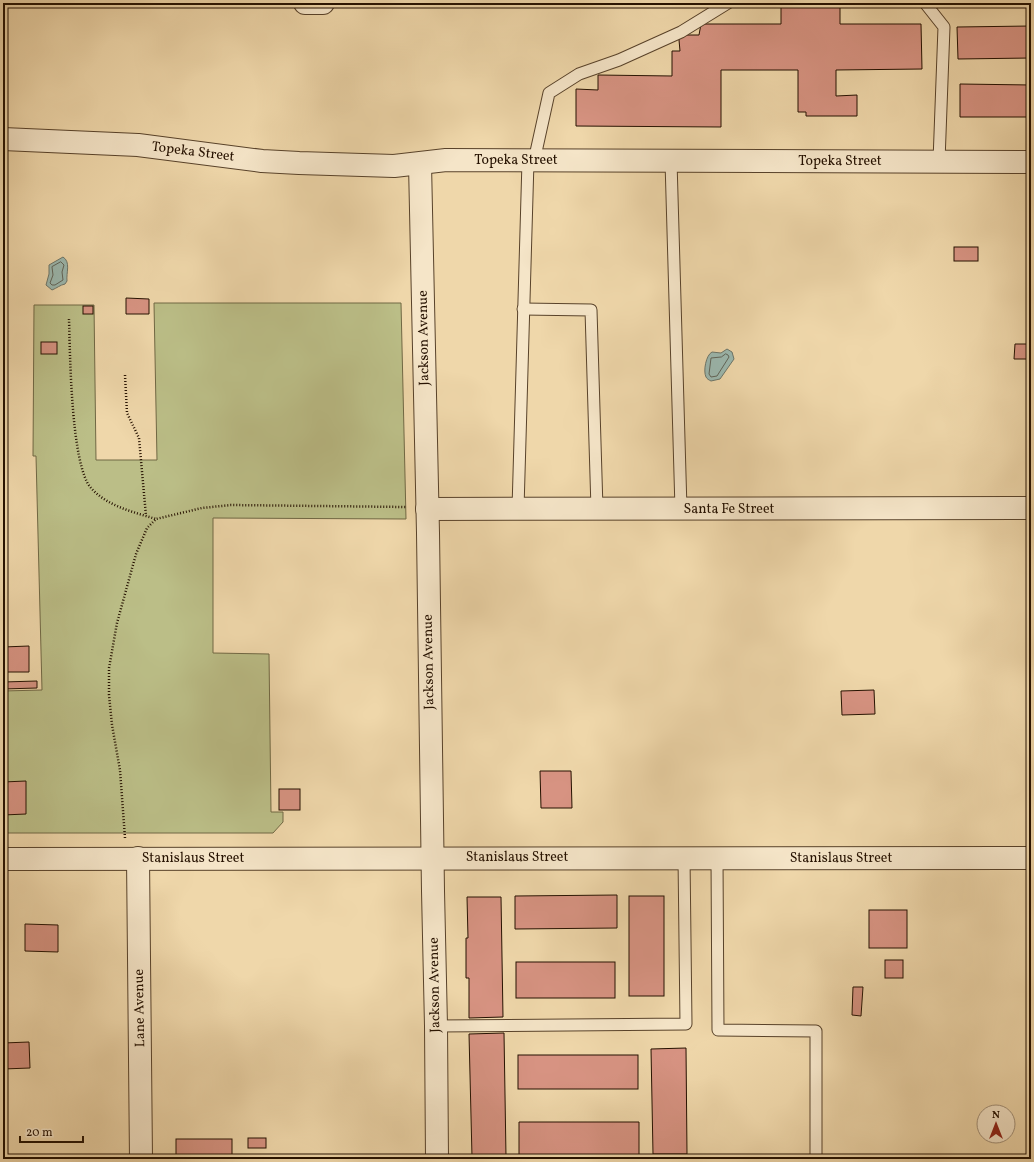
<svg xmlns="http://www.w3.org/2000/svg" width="1034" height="1162" font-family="Vollkorn,serif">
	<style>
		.green { fill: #bbbe87; stroke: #706844 }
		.water { fill: #9bb8af; stroke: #6c7569 }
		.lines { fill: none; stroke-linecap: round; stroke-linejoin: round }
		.shore { stroke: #606458; stroke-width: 1 }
		.building { fill: #d79382; stroke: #251100 }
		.lane-casing { stroke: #58422a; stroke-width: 13 }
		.street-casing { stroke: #58422a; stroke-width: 24 }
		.path { stroke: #251100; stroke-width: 2.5; stroke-dasharray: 1 2; stroke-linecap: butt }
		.lane { stroke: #f5e5c8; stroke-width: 11 }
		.street { stroke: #f5e5c8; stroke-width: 22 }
		.labels { text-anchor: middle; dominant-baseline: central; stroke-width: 4; stroke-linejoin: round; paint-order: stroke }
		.street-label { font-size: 14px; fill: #251100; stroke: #f5e5c8 }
	</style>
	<rect width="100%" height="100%" fill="#efd7aa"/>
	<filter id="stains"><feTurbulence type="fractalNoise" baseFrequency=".005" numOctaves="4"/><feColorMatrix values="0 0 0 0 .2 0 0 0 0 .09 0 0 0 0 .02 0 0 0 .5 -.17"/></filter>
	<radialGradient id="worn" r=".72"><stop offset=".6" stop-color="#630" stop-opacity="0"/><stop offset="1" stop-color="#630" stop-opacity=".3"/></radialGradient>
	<!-- green -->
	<path class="green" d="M154,303H401L406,519L213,518V653L269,654L271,812H283V822L273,833H3V691L42,690L36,456H33L34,305H94L96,460H157Z"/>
	<!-- water -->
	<g class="water">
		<path d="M63,257C71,262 66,273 67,281L65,284C60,285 57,288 52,290L46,285L49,274V265Z"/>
		<path d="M727,349L732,352L734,359L720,379L711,381C709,380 707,379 706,377C703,371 706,355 712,352L721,353Z"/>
	</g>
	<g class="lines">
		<!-- shore -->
		<g class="shore">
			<path d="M61,262L64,265L62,272L63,280L55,285H52L50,283L53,275L52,267Z"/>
			<path d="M726,354L728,355L729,357L717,376L711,377L709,374L711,358L721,357Z"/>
		</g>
	</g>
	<!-- building -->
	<g class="building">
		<path d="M781,3H840V24H921L922,69L836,70V96L857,95V116H806V112H798V70H721V127L576,126V89L598,90V75L672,76V51H680L679,40L683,35H699L701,24H781Z"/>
		<path d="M1031,26V58L958,59L957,27Z"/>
		<path d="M960,84L1031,85V117H960Z"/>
		<rect x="954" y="247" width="24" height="14"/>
		<path d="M126,298L149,299V314H126Z"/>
		<rect x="83" y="306" width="10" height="8"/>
		<rect x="41" y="342" width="16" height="12"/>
		<path d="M1015,344H1031V359H1014Z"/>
		<path d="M29,646V672H3V647Z"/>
		<path d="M37,681V688L3,689V682Z"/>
		<path d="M874,690L875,714L842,715L841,691Z"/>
		<path d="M540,771H571L572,808H541Z"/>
		<path d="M26,781V814L3,815V782Z"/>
		<rect x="279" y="789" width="21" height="21"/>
		<path d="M617,895V928L515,929V896Z"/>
		<rect x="629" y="896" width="35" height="100"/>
		<path d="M467,897H501L503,1017L469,1018V978H466V938H468Z"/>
		<rect x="869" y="910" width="38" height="38"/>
		<path d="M25,924L58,925V952L25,951Z"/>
		<rect x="885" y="960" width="18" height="18"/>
		<rect x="516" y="962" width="99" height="36"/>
		<path d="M853,987H863L861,1016L852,1015Z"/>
		<path d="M504,1033L506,1157H472L469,1034Z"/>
		<path d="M29,1042L30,1068L3,1069V1043Z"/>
		<path d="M686,1048L687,1154H653L651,1049Z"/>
		<rect x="518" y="1055" width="120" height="34"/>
		<path d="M519,1122H639V1157L519,1158Z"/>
		<rect x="248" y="1138" width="18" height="10"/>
		<rect x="176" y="1139" width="56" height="20"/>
	</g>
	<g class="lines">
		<defs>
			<g id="lane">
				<path d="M925,3L944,27L939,161"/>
				<path d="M534,161L549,93L579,74L619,60L681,32L728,3"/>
				<path d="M671,161L681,509"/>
				<path d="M523,309L591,310L597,509"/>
				<path d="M518,509L528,161"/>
				<path d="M717,858L718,1030L816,1031V1159"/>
				<path d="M436,1026L686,1024L684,857"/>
			</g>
			<g id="street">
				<path d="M305,3H323"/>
				<path d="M3,139L138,145L262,161L299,163L394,166L446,160L1031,162"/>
				<path d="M420,164L428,533L433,891L436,1026L437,1159"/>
				<path d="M427,509L1031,508"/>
				<path d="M138,858L141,1159"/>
				<path d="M3,859L1031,858"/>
			</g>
		</defs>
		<!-- lane casing -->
		<use href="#lane" class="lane-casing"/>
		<!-- street casing -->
		<use href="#street" class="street-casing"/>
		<!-- path -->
		<g class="path">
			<path d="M69,319C70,353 71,466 91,488C107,506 133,512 156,519"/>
			<path d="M125,375L127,413L139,438L146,516"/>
			<path d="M125,838L120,770L112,725L109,695V668L117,623L136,554L147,528L156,519L202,508L231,505L406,507"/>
		</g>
		<!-- lane -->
		<use href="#lane" class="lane"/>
		<!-- street -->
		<use href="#street" class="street"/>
	</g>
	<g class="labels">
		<!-- street labels -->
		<g class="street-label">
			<text transform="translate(193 152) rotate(7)">Topeka Street</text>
			<text x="516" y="160">Topeka Street</text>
			<text x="840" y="161">Topeka Street</text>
			<text transform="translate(424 338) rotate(-91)">Jackson Avenue</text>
			<text x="729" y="509">Santa Fe Street</text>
			<text transform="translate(429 662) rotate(-91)">Jackson Avenue</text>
			<text x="517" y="857">Stanislaus Street</text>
			<text x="193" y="858">Stanislaus Street</text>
			<text x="841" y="858">Stanislaus Street</text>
			<text transform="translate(435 985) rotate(-91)">Jackson Avenue</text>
			<text transform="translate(140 1008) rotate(-91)">Lane Avenue</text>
		</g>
	</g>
	<!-- margin -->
	<rect width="1034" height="1162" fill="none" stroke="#efd7aa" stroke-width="16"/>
	<rect x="4" y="4" width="1026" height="1154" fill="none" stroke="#251100" stroke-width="2"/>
	<rect x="8" y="8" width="1018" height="1146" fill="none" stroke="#251100"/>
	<!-- north arrow -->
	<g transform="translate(996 1124)"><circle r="19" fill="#f5e5c8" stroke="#a29078"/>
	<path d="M0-3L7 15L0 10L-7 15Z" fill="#8f2418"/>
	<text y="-6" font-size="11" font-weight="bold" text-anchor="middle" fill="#251100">N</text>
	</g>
	<!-- scale -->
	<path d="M20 1136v6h63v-6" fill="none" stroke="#251100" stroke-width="2"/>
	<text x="26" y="1136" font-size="12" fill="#251100" stroke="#f5e5c8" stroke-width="3" paint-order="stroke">20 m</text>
	<rect width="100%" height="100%" filter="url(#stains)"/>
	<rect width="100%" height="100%" fill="url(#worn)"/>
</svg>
